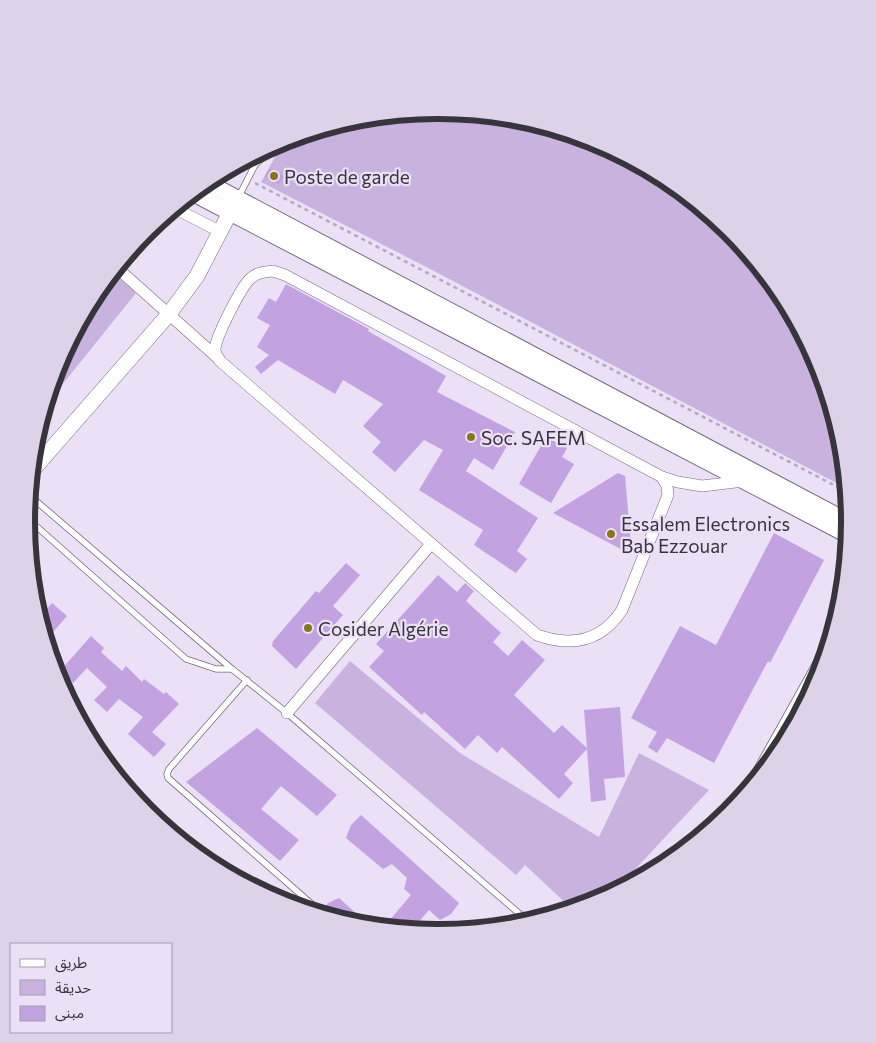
<svg xmlns="http://www.w3.org/2000/svg" width="876" height="1043" font-family="Commissioner,'Noto Sans Arabic',sans-serif">
	<style>
		.green { fill: #c9b3de }
		.building { fill: #c3a2e1 }
		.lines { fill: none; stroke-linecap: round; stroke-linejoin: round }
		.service-casing { stroke: #756b7e; stroke-width: 7 }
		.minor-casing { stroke: #756b7e; stroke-width: 12 }
		.tertiary-casing { stroke: #756b7e; stroke-width: 16 }
		.secondary-casing { stroke: #756b7e; stroke-width: 18 }
		.path { stroke: #b2aabb; stroke-width: 2.5; stroke-dasharray: 4 4; stroke-linecap: butt }
		.service { stroke: #fff; stroke-width: 5.5 }
		.minor { stroke: #fff; stroke-width: 11 }
		.tertiary { stroke: #fff; stroke-width: 15 }
		.secondary { stroke: #fff; stroke-width: 16 }
		.poi-dot { fill: #88771a; stroke: #ebe0f6; stroke-width: 2 }
		.labels { text-anchor: middle; dominant-baseline: central; stroke-width: 4.5; stroke-linejoin: round; paint-order: stroke }
		.poi-label { font-size: 19px; fill: #38343c; stroke: #ebe0f6; text-anchor: start }
		.rim { fill: none; stroke: #38343c; stroke-width: 6 }
	</style>
	<rect width="100%" height="100%" fill="#ebe0f6"/>
	<!-- green -->
	<g class="green">
		<path d="M438,110L519,118L596,141L667,179L729,231L781,293L819,364L842,441L846,488L434,271L261,182L264,177L279,185L283,176L269,168L276,155L295,137L358,118Z"/>
		<path d="M112,272L136,293L45,406L58,364L96,293Z"/>
		<path d="M350,661L460,753L599,837L639,753L709,790L614,892L595,902L572,909L525,865L516,875L315,703Z"/>
	</g>
	<!-- building -->
	<g class="building">
		<path d="M269,168L284,176L279,185L264,177Z"/>
		<path d="M286,284L369,329L368,331L446,376L437,392L515,432L493,470L474,458L466,471L538,518L517,551L527,559L516,573L474,545L483,530L419,490L443,450L424,440L395,472L372,452L381,442L363,426L383,404L343,380L335,394L278,360L261,374L255,367L269,355L257,347L270,325L257,318L269,298L276,302Z"/>
		<path d="M546,437L567,448L562,457L574,464L551,503L519,484Z"/>
		<path d="M618,473L625,476L632,555L553,513Z"/>
		<path d="M774,533L824,560L770,663L768,661L714,763L667,738L657,753L648,747L657,732L631,718L680,626L716,645Z"/>
		<path d="M346,563L360,575L333,606L343,615L296,669L272,646L273,641L316,591L319,593Z"/>
		<path d="M438,575L457,592L465,583L474,591L466,601L501,633L493,642L508,656L522,640L545,660L514,695L554,733L562,725L587,748L584,710L620,707L625,777L604,779L606,800L591,802L587,749L564,774L573,783L559,799L502,747L497,753L478,735L465,749L424,712L422,715L369,667L384,651L376,644Z"/>
		<path d="M34,599L47,609L52,603L67,616L46,640Z"/>
		<path d="M91,636L104,648L101,652L122,671L126,666L142,682L144,679L164,694L166,692L179,704L152,732L166,744L154,757L128,734L143,717L119,699L107,712L94,700L107,687L87,668L73,683L60,671Z"/>
		<path d="M257,728L337,795L317,816L281,786L261,809L299,840L280,861L186,782Z"/>
		<path d="M361,815L459,903L451,914L440,920L429,910L411,931L383,928L411,895L404,889L407,878L392,864L383,869L346,838L351,825Z"/>
		<path d="M339,898L371,927L357,925L319,914L328,903Z"/>
		<path d="M489,917L500,927L477,929Z"/>
	</g>
	<g class="lines">
		<defs>
			<g id="service">
				<path d="M239,163L255,165"/>
				<path d="M238,198L255,165L279,142"/>
				<path d="M29,495L232,669L287,713L529,922"/>
				<path d="M27,518L186,659L216,669H232"/>
				<path d="M247,680L169,769L167,774L168,778L315,907"/>
				<path d="M740,799L832,634"/>
			</g>
			<g id="minor">
				<path d="M174,208L221,232"/>
				<path d="M116,267L219,359"/>
				<path d="M273,271L285,275L662,477L667,486L668,495L622,610C601,642 571,647 537,635L220,361C218,357 215,354 215,350C215,338 242,285 251,278C258,272 265,272 273,271Z"/>
				<path d="M662,477L678,482L702,486L744,481"/>
				<path d="M287,713L431,544"/>
			</g>
			<path id="tertiary" d="M31,472L169,314L197,276L236,201"/>
			<g id="secondary">
				<path d="M206,182L841,518"/>
				<path d="M193,193L848,535"/>
			</g>
		</defs>
		<!-- service casing -->
		<use href="#service" class="service-casing"/>
		<!-- minor casing -->
		<use href="#minor" class="minor-casing"/>
		<!-- tertiary casing -->
		<use href="#tertiary" class="tertiary-casing"/>
		<!-- secondary casing -->
		<use href="#secondary" class="secondary-casing"/>
		<!-- path -->
		<path class="path" d="M255,183L847,492"/>
		<!-- service -->
		<use href="#service" class="service"/>
		<!-- minor -->
		<use href="#minor" class="minor"/>
		<!-- tertiary -->
		<use href="#tertiary" class="tertiary"/>
		<!-- secondary -->
		<use href="#secondary" class="secondary"/>
	</g>
	<!-- markers -->
	<g class="poi-dot">
		<circle cx="274" cy="176" r="5"/>
		<circle cx="471" cy="437" r="5"/>
		<circle cx="611" cy="534" r="5"/>
		<circle cx="308" cy="628" r="5"/>
	</g>
	<g class="labels">
		<!-- poi labels -->
		<g class="poi-label">
			<text x="284" y="176">Poste de garde</text>
			<text x="481" y="437">Soc. SAFEM</text>
			<text x="621" y="523">Essalem Electronics<tspan x="621" dy="22">Bab Ezzouar</tspan></text>
			<text x="318" y="628">Cosider Algérie</text>
		</g>
	</g>
	<!-- crop -->
	<path d="M0 0H876V1043H0ZM437 119H439A402 402 0 0 1 841 521V522A402 402 0 0 1 439 924H437A402 402 0 0 1 35 522V521A402 402 0 0 1 437 119Z" fill="#ddd2e7" fill-rule="evenodd"/>
	<path class="rim" d="M437 119H439A402 402 0 0 1 841 521V522A402 402 0 0 1 439 924H437A402 402 0 0 1 35 522V521A402 402 0 0 1 437 119Z"/>
	<!-- legend -->
	<rect x="10" y="943" width="162" height="90" fill="#ebe0f6" stroke="#a39bac"/>
	<rect x="20" y="959" width="25" height="8" fill="#ffffff" stroke="#a39bac"/>
	<text x="55" y="968" font-size="15" fill="#38343c">طريق</text>
	<rect x="20" y="980" width="25" height="15" fill="#c9b3de" stroke="#a39bac"/>
	<text x="55" y="993" font-size="15" fill="#38343c">حديقة</text>
	<rect x="20" y="1006" width="25" height="15" fill="#c3a2e1" stroke="#a39bac"/>
	<text x="55" y="1018" font-size="15" fill="#38343c">مبنى</text>
</svg>
